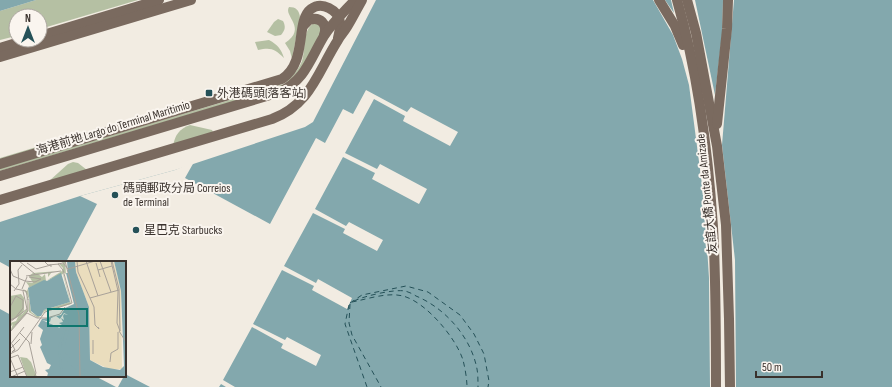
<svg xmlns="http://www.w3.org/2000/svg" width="892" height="387" font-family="'Sofia Sans Condensed','Noto Sans SC',sans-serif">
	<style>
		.green { fill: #b5c0a3 }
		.water { fill: #83a8ad; fill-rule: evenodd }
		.pier { fill: #f2ece2 }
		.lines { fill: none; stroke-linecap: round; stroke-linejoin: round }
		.ferry { stroke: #255158; stroke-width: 1; stroke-dasharray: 5 4; stroke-linecap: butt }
		.major { stroke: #7a6a5f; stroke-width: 10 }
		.poi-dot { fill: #255158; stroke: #faf5ef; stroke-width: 1.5 }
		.labels { text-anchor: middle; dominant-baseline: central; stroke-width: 4; stroke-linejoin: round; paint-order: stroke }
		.poi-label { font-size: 12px; fill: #39312c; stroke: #faf5ef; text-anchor: start }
		.street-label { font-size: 12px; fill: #39312c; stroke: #faf5ef }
		.inset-river { fill: none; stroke: #83a8ad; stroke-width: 2 }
		.inset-road { fill: none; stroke: #a8a199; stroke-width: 1 }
		.view { fill: #0f766e; fill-opacity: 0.15; stroke: #0f766e; stroke-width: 2 }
		.inset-edge { fill: none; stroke: #39312c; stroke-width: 2 }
	</style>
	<rect width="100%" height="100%" fill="#f2ece2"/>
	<!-- green -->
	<g class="green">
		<path d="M36,0H138L40,29V16H16V36L0,40V11Z"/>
		<path d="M289,7C296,7 299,10 300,17L292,59L290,51L285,43C308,28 283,16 289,7Z"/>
		<path d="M278,19L283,21C286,27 285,30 281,35L275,36L267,32L274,22Z"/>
		<path d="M314,23H318L322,30L304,65L285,86L0,171V158L86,132L89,142L284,84C291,78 298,71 302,61C306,49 302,30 314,23Z"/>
		<path d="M269,40C278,45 281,49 284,58C275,49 271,47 258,50L255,42Z"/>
		<path d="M190,125L212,130L214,134L173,146C175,135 179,129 190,125Z"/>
		<path d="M73,162L78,163L87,170L48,182L68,164Z"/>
	</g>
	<!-- water -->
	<g class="water">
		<path d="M0,0H36L0,11Z"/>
		<path d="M376,0H892V387H0V222L80,196L175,170L305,127L313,122ZM11,262H125V376H11Z"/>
	</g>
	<!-- pier -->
	<g class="pier">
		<path d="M653,0H665L674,13L671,0H695L715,95L722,35L723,0H734L722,145L735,260L736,387H710L709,278L704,200L689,85L682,59L673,35Z"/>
		<path d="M366,90L407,112L411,107L458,132L450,146L403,121L405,116L374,99L345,153L377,169L380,164L427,189L419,204L372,179L375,173L343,157L315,209L346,226L349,222L383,240L377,251L343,233L345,229L313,213L284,266L316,283L318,279L352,298L347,309L312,290L314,286L282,270L253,324L285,340L287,337L321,355L316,366L281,348L283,344L252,327L223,380L235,387H226L221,384L219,387H150L125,374V262H66L97,204L80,196L175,170L194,162L185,178L270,224L316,138L325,143L343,109L353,114Z"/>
		<path d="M0,262L11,268V315L0,309Z"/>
		<path d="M95,376H124L118,387H116Z"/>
	</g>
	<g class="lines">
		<!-- ferry -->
		<g class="ferry">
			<path d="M354,301C364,296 394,289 405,291C409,292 413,294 416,296C445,308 471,337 477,369C478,374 478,381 478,387"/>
			<path d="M352,302C368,299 387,292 403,296C426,302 456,338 463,360C465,368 467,379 467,387"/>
			<path d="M350,303L362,295L406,286L428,292L460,315L474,334L484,354L489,381L488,387"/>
			<path d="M350,304L349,323L352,335L381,387"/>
			<path d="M349,305L345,324L367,387"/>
		</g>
		<!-- major -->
		<g class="major">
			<path d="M659,0L675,26L683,45"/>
			<path d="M677,0C698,73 708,151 713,227C716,280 716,334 716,387"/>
			<path d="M687,0L696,33L717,146L726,225L729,319L730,387"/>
			<path d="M303,26L309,20C320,16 328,24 324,35"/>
			<path d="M40,36L159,0"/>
			<path d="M0,48L26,40"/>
			<path d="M0,57L191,0"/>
			<path d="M717,124L727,29L728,0"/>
			<path d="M0,164L282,79C308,62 295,21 311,9C322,1 338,10 340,22C341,27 339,33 338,38"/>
			<path d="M0,176L280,92C306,79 310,59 324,36C332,23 344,12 355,0"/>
			<path d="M0,200L272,119C311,104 317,73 338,40C340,36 344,32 347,27C352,19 357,9 362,0"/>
		</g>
	</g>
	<!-- markers -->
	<g class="poi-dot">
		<rect x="205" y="89" width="8" height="8" rx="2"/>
		<circle cx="115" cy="195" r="4"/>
		<circle cx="136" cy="230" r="4"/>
	</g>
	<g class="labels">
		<!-- poi labels -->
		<g class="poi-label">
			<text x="217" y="93">外港碼頭(落客站)</text>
			<text x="123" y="188">碼頭郵政分局 Correios<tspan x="123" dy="14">de Terminal</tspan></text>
			<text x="144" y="230">星巴克 Starbucks</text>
		</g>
		<!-- street labels -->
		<g class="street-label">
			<text transform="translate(113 128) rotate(-17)">海港前地 Largo do Terminal Marítimio</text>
			<text transform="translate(707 194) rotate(-96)">友誼大橋 Ponte da Amizade</text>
		</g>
	</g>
	<!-- overview -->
	<g transform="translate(10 261)">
		<rect width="116" height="116" fill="#f2ece2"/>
		<path d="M51,0H55L56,13L53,11L61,43L35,50L28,57L19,51V38L16,31L18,50L0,71L3,63L0,66V62L6,60L8,56L0,60V35L11,33L14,37V49L11,54L17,48L16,32L13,28L17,30L19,25L16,21L23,22L19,15L23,12L48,10L42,11L38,16V12L28,13L32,16L35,13L36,20L52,10L53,7L49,3H54ZM53,13L60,41L34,49L31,55H27L21,51L18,27ZM10,96L17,97L21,101L27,116H17Z" fill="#b5c0a3" fill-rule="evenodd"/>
		<path d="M65,0H104L111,30L112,108L101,109L80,99L79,46L66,11Z" fill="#eaddbd"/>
		<path d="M57,0H65L66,11L79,46L80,99L93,106L110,109L114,105L111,30L104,0H116V116H37L38,112L35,109L39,108L41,104L37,102L30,86L32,84L30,78L33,69L28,65L32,58L51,54L55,47L64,43L56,12H58ZM51,12L60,41L34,49L31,55H27L21,50L18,27L34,19L37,20Z" fill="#83a8ad"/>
		<path d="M54,52L58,54L54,53L53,55L57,56L53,55L54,59L51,57L53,61L49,62L52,64H48L50,67L32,59L40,61L41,57L46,55L50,58Z" fill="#f2ece2"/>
		<path class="inset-river" d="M53,61H57L59,65L54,84V92L69,107M53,62L55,68L50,84L52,93L63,105L79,116M56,62L58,66L52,89L57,97L69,108M71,108L84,116M52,116L49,86L54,72"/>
		<path class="inset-road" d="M9,0L25,13M34,0L38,4L49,3M55,0L69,54L70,116M67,0L68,11L80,37L109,29M76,0L88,35M90,0L101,31M101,0L108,30L107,62L110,70L109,28L102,0M17,2L26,8L41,4V6M86,2L90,16M48,3L53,2L58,8L85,0M0,8L3,15L15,20L25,21L31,18L19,16M88,9L102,5M16,15L51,10M0,23L6,28L16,30L18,39M12,28L17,16M4,30L9,23L8,9L12,4M80,37L84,46L85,64L89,68L88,66M0,46L6,35L13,39V47L5,57L0,59M0,61L17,48L13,30M5,64L18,50V38M109,70L116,81M0,71L17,52L27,57H37L50,53L55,46M10,72L19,81L26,112L24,116M83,79V93M2,83L5,89L2,91L5,88M21,83L22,71M0,84L14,66M0,88L10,78M0,93L8,89L35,51L62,42L53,9L48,3M0,97L8,94L17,116M0,97L8,116M100,101L101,92L108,88V71M0,111L13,106M1,116L15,110"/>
		<path class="view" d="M38,48H77V65H38Z"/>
		<rect width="116" height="116" class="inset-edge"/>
	</g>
	<!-- north arrow -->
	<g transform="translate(28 28)"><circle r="19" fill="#faf5ef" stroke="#ada7a1"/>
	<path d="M0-3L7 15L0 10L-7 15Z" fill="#255158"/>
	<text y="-6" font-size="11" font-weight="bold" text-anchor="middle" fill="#39312c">N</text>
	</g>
	<!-- scale -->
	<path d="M756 371v6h66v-6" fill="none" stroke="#39312c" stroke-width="2"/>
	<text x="762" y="371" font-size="12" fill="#39312c" stroke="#faf5ef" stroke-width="3" paint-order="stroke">50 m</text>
</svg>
